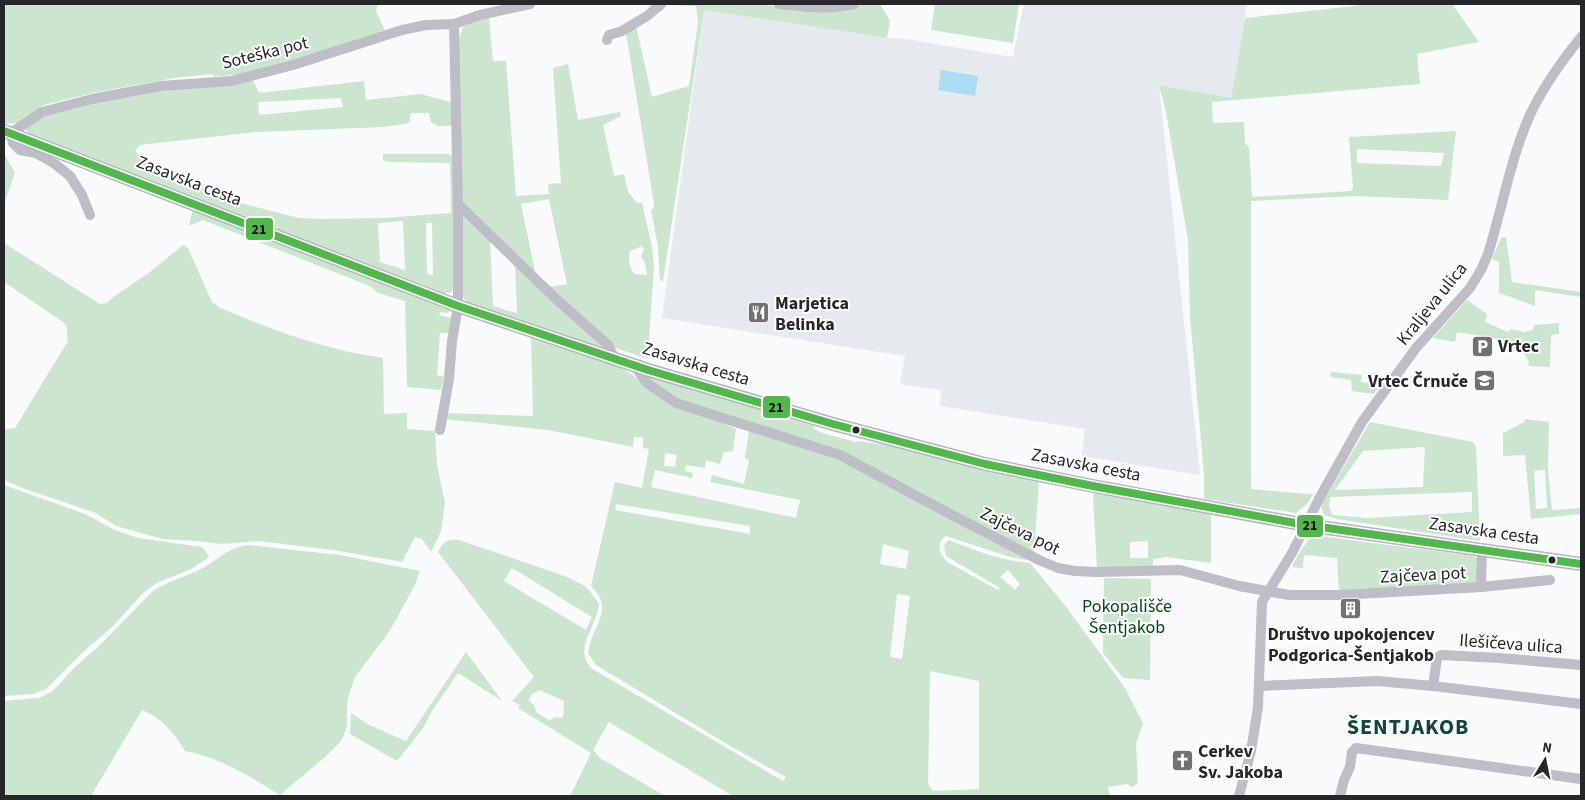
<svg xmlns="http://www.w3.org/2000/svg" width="1585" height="800" font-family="'Source Sans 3',sans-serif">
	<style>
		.built { fill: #e4eaee }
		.green { fill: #cce5cf; fill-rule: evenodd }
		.water { fill: #addcf2 }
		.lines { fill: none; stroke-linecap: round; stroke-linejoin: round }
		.minor { stroke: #bdbec6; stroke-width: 10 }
		.major { stroke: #b6b5bf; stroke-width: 14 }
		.bus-1-casing { stroke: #fff; stroke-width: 11 }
		.bus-1 { stroke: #52b84d; stroke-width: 8 }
		.bus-dot { fill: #262728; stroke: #fff; stroke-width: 2 }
		.labels { text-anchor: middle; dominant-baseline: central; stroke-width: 4; stroke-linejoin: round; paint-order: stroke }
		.street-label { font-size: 18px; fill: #262728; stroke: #fff }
		.poi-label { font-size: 18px; font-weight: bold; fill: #262728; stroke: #fff; text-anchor: start }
		.park-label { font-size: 18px; fill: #004a14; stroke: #fff }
		.district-label { font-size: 22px; font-weight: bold; letter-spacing: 1px; fill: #11473a; stroke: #fff }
		.line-badge { stroke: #fff; stroke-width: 2 }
		.pale-badge-label { font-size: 14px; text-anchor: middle; font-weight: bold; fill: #111 }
	</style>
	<rect width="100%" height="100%" fill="#f8fafc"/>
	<!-- built -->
	<path class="built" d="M1024,4H1247L1231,98L1159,85L1200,475L1082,456L1085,429L940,406L941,390L900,384L905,356L662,318L704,10L887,38L906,39L1013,57Z"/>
	<!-- green -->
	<g class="green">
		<path d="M4,4H378L376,11L385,30C331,47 270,76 213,76L212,74L174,78L92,93L44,105L18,123L4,124Z"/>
		<path d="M663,4H756L820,11L855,7L864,4H880L890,21L887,38L704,10L663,281L660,280L658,246L651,210L654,208V204L626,33L636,26L652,97L689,86L698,22L696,6L667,5L662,11H657Z"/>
		<path d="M935,4H1019L1013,43L931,30Z"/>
		<path d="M1372,4H1452L1479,42L1417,54L1420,84L1212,102L1213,123L1244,122L1245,143L1249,147L1252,197L1351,191L1353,188L1349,137L1456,131L1448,200L1356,196L1251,201V489L1307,494L1314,493L1308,503L1296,513L1204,499V474L1190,317L1188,240L1166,112L1159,85L1231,98L1245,18ZM1357,149L1444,153V154L1441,166L1357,163Z"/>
		<path d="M489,18L493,61H506L516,196L549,194L548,184L561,183L553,68L568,64L578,120L620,112L621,116L603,125L614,176L624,174L628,192L637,203H642L652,247L654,265L649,340L645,355L642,357L616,348L549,287L567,284L549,199L521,204L536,276L466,208L461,196L457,44L463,27L471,22ZM642,246L644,250L641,256L645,263L647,275L634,274C629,266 628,260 630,251Z"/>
		<path d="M253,80L259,93L364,81L366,100L420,94L451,102L453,126H438L431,122L429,113H411L409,123L384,127L257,132L140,145L135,151L152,168L244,204L299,218L321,219L382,218L451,213L450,163L389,162L383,160V154H448L453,156L454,289L450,293H444L29,134L26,130L27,126L43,116L91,104L162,91ZM341,98L343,107L259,115L258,102ZM403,221L405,270L380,262L378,223ZM426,223H432L433,275L427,274Z"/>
		<path d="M4,154L15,173L4,204Z"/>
		<path d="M193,209L452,311L447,313L440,312L439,315L452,318L451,333H440L437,375L444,377L441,390L407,387L405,301L378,293L370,286L203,220L189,226Z"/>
		<path d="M462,215L490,239L493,306L517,313L515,263L602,346L599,348L469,303L464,299L461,290Z"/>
		<path d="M1506,237L1512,282L1581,292V297L1535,290V306L1499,293V262L1492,259L1501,238Z"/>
		<path d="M4,243L100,304L107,303L112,298L150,272L183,245L188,248L212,302L220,308C273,330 326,350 383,358L384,414L407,413V429L435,431L437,465L445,503L441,531L431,552L422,539L415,537L405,556L403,562L333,550L258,541L221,544L197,541L163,539L116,526L96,513L25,489L4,480V430L15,428L68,341L66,324L4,282Z"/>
		<path d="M1467,300L1487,314L1485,322L1508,332L1511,329L1525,332L1533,330L1534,325L1559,323V334L1551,335L1550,367L1528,366L1529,361L1524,354L1509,350L1510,341L1457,332L1455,342L1433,338Z"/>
		<path d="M531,336C558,345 622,362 640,381L736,429L733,451L724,452L720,464L706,460L705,468L686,465L685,471L693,473L692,478L655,470L651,487L796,518L800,500L710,482L712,475L744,484L749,460L745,458L749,431L835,456L1028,557L1026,560L1010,557L946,536C935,544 940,554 947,562L998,590L1000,588L946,556L944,545L949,540C976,551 1002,561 1030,563L1067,608L1125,688L1143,723L1136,744L1138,783L1132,787L1127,784L1108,787L1110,796H733L609,722L593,750L600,758L665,796H570L591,753L518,708L520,705L512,701L534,677L438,552C443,542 447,539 459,540L565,576L583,585L589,590L599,604C597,627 573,647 591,668L783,781L786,777L732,747L596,665L588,653C591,626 616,610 591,586L615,482L642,488L649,449L643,448V437H634L633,447L548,430L445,419L446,413L533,416ZM665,453L677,455L675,467L664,466ZM616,504L750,526V534L615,510ZM883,544L909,551L906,569L880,564ZM512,568L592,617L586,630L504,581ZM1008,570L1020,584L1015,590L1000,577ZM897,594L910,596L902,659L890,657ZM930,671L979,681V789L933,791L928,784ZM539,690L564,701L563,718L556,717L549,720L537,713L534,705L529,701L531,695Z"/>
		<path d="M1331,372L1362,375L1361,382L1381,384L1374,394L1352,391L1351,380L1330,377Z"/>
		<path d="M652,377L814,426V429L822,433L856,442L858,441L895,446L1039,480L1034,553L1020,547L866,464L697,409L657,388L650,379Z"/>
		<path d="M1525,419L1549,422L1548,469L1552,510L1581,508V514L1531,519L1525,455L1503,456V433L1524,422ZM1545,470L1547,508L1536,509L1534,471Z"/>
		<path d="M1370,422L1473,442L1476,446L1480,541L1337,519L1324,515L1321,506L1324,500ZM1425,447L1423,487L1335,490L1363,451ZM1472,492V512L1367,518L1333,515L1329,507L1330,497Z"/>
		<path d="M4,485L85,514L115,530L138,538L202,547L205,550L209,557L191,569L157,583L143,593L114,625L82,653L46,689L33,694L4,696Z"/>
		<path d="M1095,492L1208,513L1211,515V563L1167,557L1153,559V566L1097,568L1093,495ZM1148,541V558H1130V542Z"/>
		<path d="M1312,535L1473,556L1478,559L1477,584L1339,591L1337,558L1304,555L1303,568L1292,567L1298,555Z"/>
		<path d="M249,545L339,555L420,571L414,587L389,632L355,677L349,694L347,704V726L342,740L325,757L280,795C250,777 220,757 185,751C175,734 161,717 142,710L91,796H4V701L39,698L53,691L74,668L99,646L154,590C168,582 183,577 197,571C218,561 225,548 249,545Z"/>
		<path d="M1104,578L1151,579L1150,680L1123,678L1103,653Z"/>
		<path d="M466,652L502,701L458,673L432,711L424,727L397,761L350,734L351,713L369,725L406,741Z"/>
	</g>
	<!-- water -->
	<path class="water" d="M941,70L978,76L975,96L938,90Z"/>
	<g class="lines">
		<!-- minor -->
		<g class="minor">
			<path d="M779,4C807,7 826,10 854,4"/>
			<path d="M607,40L609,35L622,31L647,16L661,4"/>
			<path d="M458,204L555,298L609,346L614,358"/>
			<path d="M90,215L82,195L70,176L55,164L36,153L20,150L13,143L11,133L42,112L92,99L161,86L231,81L293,65L402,30L426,25L454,24L480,15L530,4"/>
			<path d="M634,365L647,383L676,403L840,455L948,513L1039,560L1058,568L1075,571L1096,572L1180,570L1239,586L1289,595H1340L1481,587L1482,550"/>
			<path d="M440,430L449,379L452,341L458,306V204L454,24"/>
			<path d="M1481,587L1550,580"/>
			<path d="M1260,686L1377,681L1433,686L1581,704"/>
			<path d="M1433,686L1437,658L1441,655L1499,658L1581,665"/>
			<path d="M1239,796L1251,751L1258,707L1262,602L1292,553L1320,497L1362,422L1416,348L1470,288L1481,270L1488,254C1502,209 1510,161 1529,117C1542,88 1561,62 1581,37"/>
			<path d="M1340,796L1344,780L1350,767L1352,752L1356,748L1581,779"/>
		</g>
		<!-- major -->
		<path class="major" d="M4,131L458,306L648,370L833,424L985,464L1093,486L1306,525L1581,564"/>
		<defs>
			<path id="bus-1" d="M4,131L458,306L648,370L833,424L985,464L1093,486L1306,525L1581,564"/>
		</defs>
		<!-- bus-1 casing -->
		<use href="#bus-1" class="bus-1-casing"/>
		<!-- bus-1 -->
		<use href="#bus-1" class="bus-1"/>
	</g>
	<!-- icons -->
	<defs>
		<symbol id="restaurant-square" viewBox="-11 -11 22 22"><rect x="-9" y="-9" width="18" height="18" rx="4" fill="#707172" stroke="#fff"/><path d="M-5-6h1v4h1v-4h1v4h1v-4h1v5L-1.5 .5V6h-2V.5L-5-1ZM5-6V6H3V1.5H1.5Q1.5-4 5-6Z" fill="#fff"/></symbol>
		<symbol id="parking-square" viewBox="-11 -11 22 22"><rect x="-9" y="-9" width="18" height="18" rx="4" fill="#707172" stroke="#fff"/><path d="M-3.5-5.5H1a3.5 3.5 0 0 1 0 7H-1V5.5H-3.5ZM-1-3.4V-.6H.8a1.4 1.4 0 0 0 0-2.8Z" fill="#fff"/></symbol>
		<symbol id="school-square" viewBox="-11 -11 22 22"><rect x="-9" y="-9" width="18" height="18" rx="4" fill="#707172" stroke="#fff"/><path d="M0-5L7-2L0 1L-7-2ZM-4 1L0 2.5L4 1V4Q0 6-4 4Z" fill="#fff"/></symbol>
		<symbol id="building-square" viewBox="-11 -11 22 22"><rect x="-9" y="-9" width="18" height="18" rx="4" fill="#707172" stroke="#fff"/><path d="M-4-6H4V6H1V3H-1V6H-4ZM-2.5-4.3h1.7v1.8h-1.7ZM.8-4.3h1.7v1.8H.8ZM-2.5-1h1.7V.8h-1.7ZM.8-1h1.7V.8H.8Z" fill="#fff"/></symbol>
		<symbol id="church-square" viewBox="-11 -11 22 22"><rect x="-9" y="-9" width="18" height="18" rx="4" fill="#707172" stroke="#fff"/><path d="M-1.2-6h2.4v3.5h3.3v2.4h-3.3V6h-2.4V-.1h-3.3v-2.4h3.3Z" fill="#fff"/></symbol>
	</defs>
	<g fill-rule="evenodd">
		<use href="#restaurant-square" x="746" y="300" width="25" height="25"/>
		<use href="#parking-square" x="1470" y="334" width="25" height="25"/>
		<use href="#school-square" x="1472" y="368" width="25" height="25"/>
		<use href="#building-square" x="1338" y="596" width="25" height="25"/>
		<use href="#church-square" x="1170" y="748" width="25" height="25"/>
	</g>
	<!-- markers -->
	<g class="bus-dot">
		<circle cx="856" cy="430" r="4.5"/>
		<circle cx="1552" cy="560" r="4.5"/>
	</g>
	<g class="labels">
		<!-- street labels -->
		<g class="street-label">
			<text transform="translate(265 53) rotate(-14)">Soteška pot</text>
			<text transform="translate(189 181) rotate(21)">Zasavska cesta</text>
			<text transform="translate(1432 304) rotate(-51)">Kraljeva ulica</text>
			<text transform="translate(696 364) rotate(17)">Zasavska cesta</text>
			<text transform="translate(1086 465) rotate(11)">Zasavska cesta</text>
			<text transform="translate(1020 531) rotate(26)">Zajčeva pot</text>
			<text transform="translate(1484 531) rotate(8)">Zasavska cesta</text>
			<text transform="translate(1423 575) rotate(-3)">Zajčeva pot</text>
			<text transform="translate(1511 644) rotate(4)">Ilešičeva ulica</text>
		</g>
		<!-- poi labels -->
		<g class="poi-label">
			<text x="775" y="303">Marjetica<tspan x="775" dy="21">Belinka</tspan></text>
			<text x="1498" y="346">Vrtec</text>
			<text x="1468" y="381" text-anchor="end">Vrtec Črnuče</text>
			<text x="1351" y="634" text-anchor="middle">Društvo upokojencev<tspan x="1351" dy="21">Podgorica-Šentjakob</tspan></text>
			<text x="1198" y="751">Cerkev<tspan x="1198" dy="21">Sv. Jakoba</tspan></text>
		</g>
		<!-- park labels -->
		<g class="park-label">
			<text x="1127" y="606">Pokopališče<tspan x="1127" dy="21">Šentjakob</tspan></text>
		</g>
		<!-- district labels -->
		<g class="district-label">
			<text x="1408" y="727">ŠENTJAKOB</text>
		</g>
	</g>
	<g class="line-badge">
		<rect x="245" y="217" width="29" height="24" rx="5" fill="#52b84d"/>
		<rect x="762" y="395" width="29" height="24" rx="5" fill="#52b84d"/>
		<rect x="1296" y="514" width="28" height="24" rx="5" fill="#52b84d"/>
	</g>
	<g class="pale-badge-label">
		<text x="259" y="234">21</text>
		<text x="776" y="412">21</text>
		<text x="1310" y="530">21</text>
	</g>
	<!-- border -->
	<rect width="1585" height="800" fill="none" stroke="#262728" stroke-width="10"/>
	<!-- north arrow -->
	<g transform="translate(1545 760) rotate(10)" stroke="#ffffff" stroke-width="4" paint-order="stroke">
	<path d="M0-4L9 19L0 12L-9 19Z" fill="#262728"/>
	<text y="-8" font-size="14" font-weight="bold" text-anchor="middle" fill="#262728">N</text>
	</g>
</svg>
